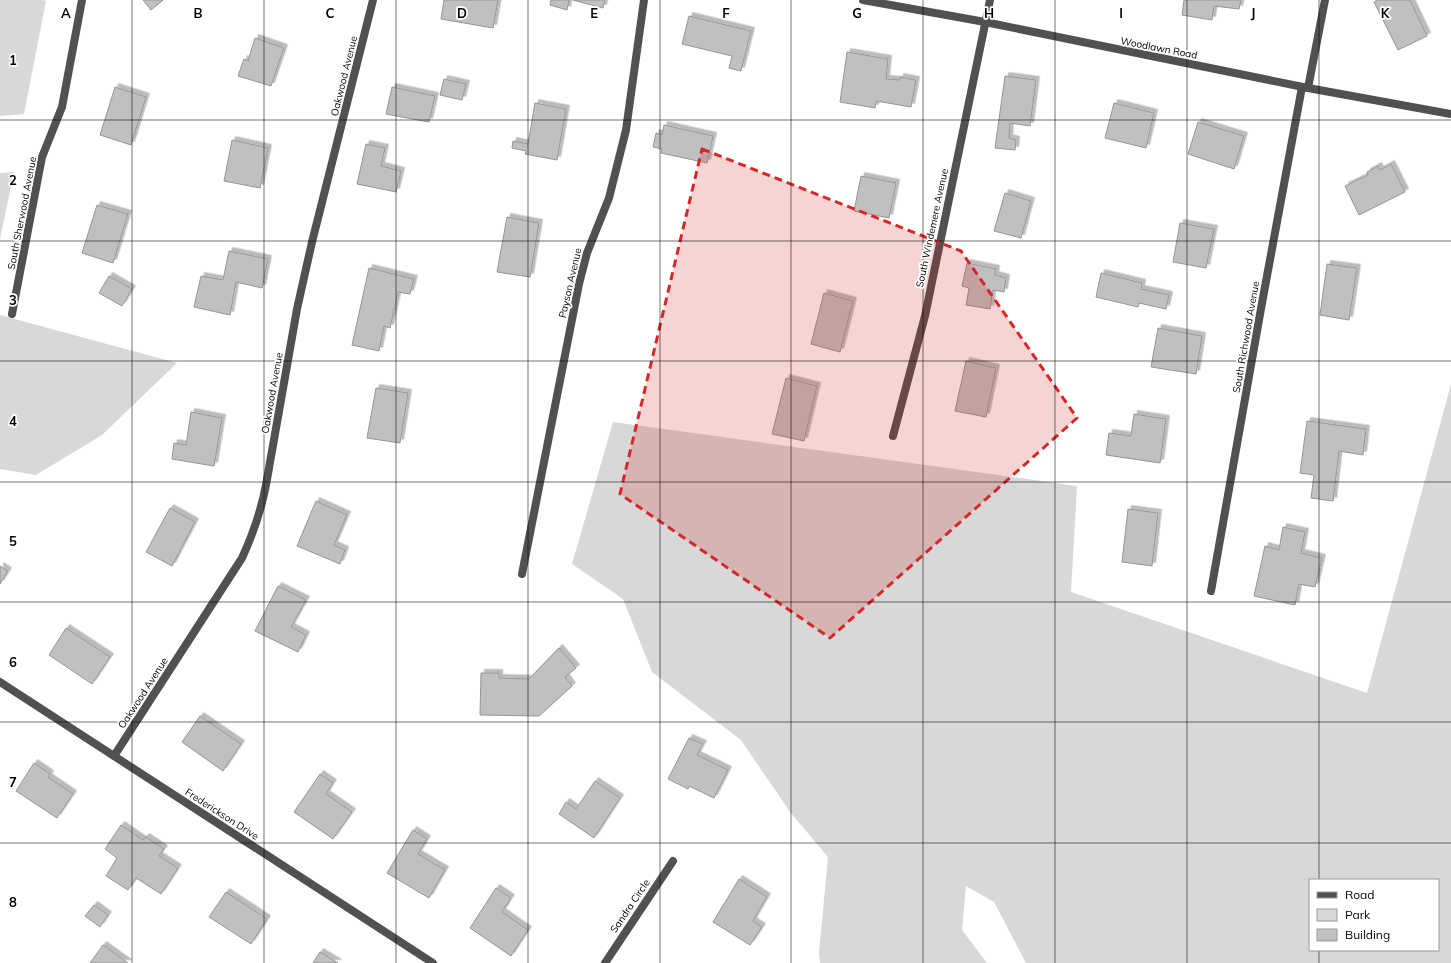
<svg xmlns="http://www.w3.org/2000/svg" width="1451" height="963" font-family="Mulish,sans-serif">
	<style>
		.green { fill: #d8d8d8; fill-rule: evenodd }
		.building { fill: #c0c0c0; stroke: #959595; filter: url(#shadow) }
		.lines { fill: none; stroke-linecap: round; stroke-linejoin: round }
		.street { stroke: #515151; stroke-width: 8 }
		.marked { fill: #d62828; fill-opacity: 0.2; stroke: #d62828; stroke-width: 3; stroke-dasharray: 8 5; stroke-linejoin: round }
		.grid { fill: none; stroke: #000; stroke-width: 1; stroke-opacity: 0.55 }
		.labels { text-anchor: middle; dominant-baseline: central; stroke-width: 3.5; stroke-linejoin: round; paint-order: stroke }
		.street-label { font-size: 10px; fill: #000; stroke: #fff }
		.grid-label { font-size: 13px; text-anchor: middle; font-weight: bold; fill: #000; stroke: #fff; stroke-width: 3.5; stroke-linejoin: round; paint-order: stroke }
	</style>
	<defs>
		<filter id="shadow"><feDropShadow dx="3.5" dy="-3.5" stdDeviation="0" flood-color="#0004"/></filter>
	</defs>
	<rect width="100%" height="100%" fill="#fff"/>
	<!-- green -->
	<g class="green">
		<path d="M0,0H43L46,1L24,114L0,116Z"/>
		<path d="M14,172L0,239V173Z"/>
		<path d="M0,315L177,363L102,435L36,475L0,469Z"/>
		<path d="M1451,384V963H1026L994,902L966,886L962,930L987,963H820L819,953L828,857L790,812L741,740L652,672L623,599L572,564L613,422L1077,486L1071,592L1367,693ZM1310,880H1438V950H1310Z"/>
	</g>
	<!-- building -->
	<g class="building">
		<path d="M143,0H163L151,10Z"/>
		<path d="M444,0H498L493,28L441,19Z"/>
		<path d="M551,0H569L567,10L550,5Z"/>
		<path d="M573,0H605L603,8Z"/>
		<path d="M1184,0H1241L1239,9L1214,6L1212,20L1182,15Z"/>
		<path d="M1377,0H1410L1427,36L1398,50L1374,2Z"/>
		<path d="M689,16L751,31L741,71L729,68L732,56L682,44Z"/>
		<path d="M255,38L284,48L271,86L238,76L244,59L248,61Z"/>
		<path d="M847,52L888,59L886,79L900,80V77L916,80L911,107L876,101L875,108L840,102Z"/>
		<path d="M1005,76L1036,80L1030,126L1010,123L1009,138L1016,140L1015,150L995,148Z"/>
		<path d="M444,79L466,84L462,100L440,95Z"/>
		<path d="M115,87L146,97L131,145L100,135Z"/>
		<path d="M392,87L435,96L429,122L386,114Z"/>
		<path d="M535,103L566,109L557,160L525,154L526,151L512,148L513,141L528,144Z"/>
		<path d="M1114,103L1154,113L1146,148L1105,138Z"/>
		<path d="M1198,122L1244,136L1234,169L1188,154Z"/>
		<path d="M664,125L713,136L707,163L661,153L662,149L653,147L656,133L662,135Z"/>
		<path d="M232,140L268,148L260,188L224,181Z"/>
		<path d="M366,144L385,148L381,166L401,171L396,192L357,184Z"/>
		<path d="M1391,164L1405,192L1359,215L1345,186L1368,175L1367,172L1378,166L1380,170Z"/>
		<path d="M861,176L896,183L889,218L854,211Z"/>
		<path d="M1005,193L1031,201L1021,238L994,231Z"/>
		<path d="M97,205L128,214L113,263L82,253Z"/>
		<path d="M507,217L539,223L530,277L497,272Z"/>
		<path d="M1180,223L1214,229L1206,268L1173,262Z"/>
		<path d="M229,251L268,259L262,288L236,282L230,315L194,307L201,276L223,280Z"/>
		<path d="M967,263L996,269L995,275L1006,278L1004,292L993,290L990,309L966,305L969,288L962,286Z"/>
		<path d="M1327,264L1357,268L1349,320L1320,315Z"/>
		<path d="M369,268L414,279L410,294L398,292L390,328L384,326L379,351L352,345Z"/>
		<path d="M1101,273L1142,283L1141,289L1169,295L1166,309L1139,303L1138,307L1096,297Z"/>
		<path d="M109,276L132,289L122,306L99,293Z"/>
		<path d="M824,293L853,301L840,352L811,344Z"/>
		<path d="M1158,328L1202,336L1196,374L1151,367Z"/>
		<path d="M966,361L996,368L986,417L955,411Z"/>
		<path d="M786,378L817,386L804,441L772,434Z"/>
		<path d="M376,388L408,393L400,443L367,438Z"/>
		<path d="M191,412L222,418L214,466L172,459L174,443L186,445Z"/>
		<path d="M1134,414L1166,419L1160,463L1106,455L1109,433L1131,436Z"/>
		<path d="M1307,421L1366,429L1363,455L1339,451L1333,501L1311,498L1314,475L1300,473Z"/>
		<path d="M316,501L347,515L334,545L345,550L340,564L297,546Z"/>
		<path d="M170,508L195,522L172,566L146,552Z"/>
		<path d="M1128,509L1158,513L1152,566L1122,562Z"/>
		<path d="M1283,527L1305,532L1301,553L1322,558L1315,587L1299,584L1295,605L1254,596L1265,546L1279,550Z"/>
		<path d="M0,566L8,571L0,584Z"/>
		<path d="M278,586L306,600L291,627L306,635L298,652L255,631Z"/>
		<path d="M66,628L110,657L92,684L49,655Z"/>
		<path d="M559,648L576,668L565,677L572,686L539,716L480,715L481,673H499V678L529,679Z"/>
		<path d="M200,716L241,744L223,771L182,742Z"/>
		<path d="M689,738L703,744L697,755L728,770L714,798L689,786L688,789L668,779Z"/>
		<path d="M34,763L50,774L48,777L73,794L57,818L16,791Z"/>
		<path d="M320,774L333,783L326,794L352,812L333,839L294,812Z"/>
		<path d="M595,781L620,798L594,838L559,814L566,802L576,809Z"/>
		<path d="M121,825L143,840L146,837L164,849L159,856L178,868L161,894L136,878L128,890L106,876L117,858L105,849Z"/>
		<path d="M413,830L427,839L418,854L445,870L429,898L387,873Z"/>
		<path d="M739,879L767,897L753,921L762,927L750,945L713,922Z"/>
		<path d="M496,888L511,898L502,912L528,930L511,956L470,928Z"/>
		<path d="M226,892L267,919L251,944L209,917Z"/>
		<path d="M94,905L108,915L100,927L85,916Z"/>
		<path d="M103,945L128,963H90Z"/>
		<path d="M320,952L338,963H313Z"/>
	</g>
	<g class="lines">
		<!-- street -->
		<g class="street">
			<path d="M863,0L985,22L1308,88L1451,114"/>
			<path d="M1308,88L1325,0"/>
			<path d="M12,314L42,157L62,107L82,0"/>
			<path d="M893,436L925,316L990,0"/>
			<path d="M522,574L579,284L587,253L609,198L626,130L644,0"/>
			<path d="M1211,591L1262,303L1302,87"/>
			<path d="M0,682L433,963"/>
			<path d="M114,756L242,558C253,534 261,511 266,485L297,309L312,242L373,0"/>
			<path d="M605,963L673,861"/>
		</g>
	</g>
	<!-- marked area -->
	<path class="marked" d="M702,149L961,251L1077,418L830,638L620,494Z"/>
	<!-- grid -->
	<path class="grid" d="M132,0V963M264,0V963M396,0V963M528,0V963M660,0V963M791,0V963M923,0V963M1055,0V963M1187,0V963M1319,0V880M0,120H1451M0,241H1451M0,361H1451M0,482H1451M0,602H1451M0,722H1451M0,843H1451M1319,950V963"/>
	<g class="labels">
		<!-- street labels -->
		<g class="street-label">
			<text transform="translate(1159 48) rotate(11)">Woodlawn Road</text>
			<text transform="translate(344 76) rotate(-76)">Oakwood Avenue</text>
			<text transform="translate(22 213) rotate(-79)">South Sherwood Avenue</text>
			<text transform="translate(932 228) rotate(-78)">South Windemere Avenue</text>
			<text transform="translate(570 283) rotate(-77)">Payson Avenue</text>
			<text transform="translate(1246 337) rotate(-80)">South Richwood Avenue</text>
			<text transform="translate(272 393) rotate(-80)">Oakwood Avenue</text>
			<text transform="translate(143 693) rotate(-57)">Oakwood Avenue</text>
			<text transform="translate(222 814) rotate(33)">Frederickson Drive</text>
			<text transform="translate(630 906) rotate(-56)">Sandra Circle</text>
		</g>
	</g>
	<g class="grid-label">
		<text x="66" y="18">A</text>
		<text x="198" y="18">B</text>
		<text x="330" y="18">C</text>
		<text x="462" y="18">D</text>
		<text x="594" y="18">E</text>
		<text x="726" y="18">F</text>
		<text x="857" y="18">G</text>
		<text x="989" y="18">H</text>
		<text x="1121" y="18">I</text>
		<text x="1253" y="18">J</text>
		<text x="1385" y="18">K</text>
		<text x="13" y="65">1</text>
		<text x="13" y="185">2</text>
		<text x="13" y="305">3</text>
		<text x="13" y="426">4</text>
		<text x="13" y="546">5</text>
		<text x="13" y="667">6</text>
		<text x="13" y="787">7</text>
		<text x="13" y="907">8</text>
	</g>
	<!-- legend -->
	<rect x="1309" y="879" width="130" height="72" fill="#ffffff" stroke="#999999"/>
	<rect x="1317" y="892" width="20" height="6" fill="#515151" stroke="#999999"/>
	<text x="1345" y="899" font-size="12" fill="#000000">Road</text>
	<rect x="1317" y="909" width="20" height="12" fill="#d8d8d8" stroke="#999999"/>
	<text x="1345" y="919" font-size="12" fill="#000000">Park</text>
	<rect x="1317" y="929" width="20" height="12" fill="#c0c0c0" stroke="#999999"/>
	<text x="1345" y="939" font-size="12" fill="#000000">Building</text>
</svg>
